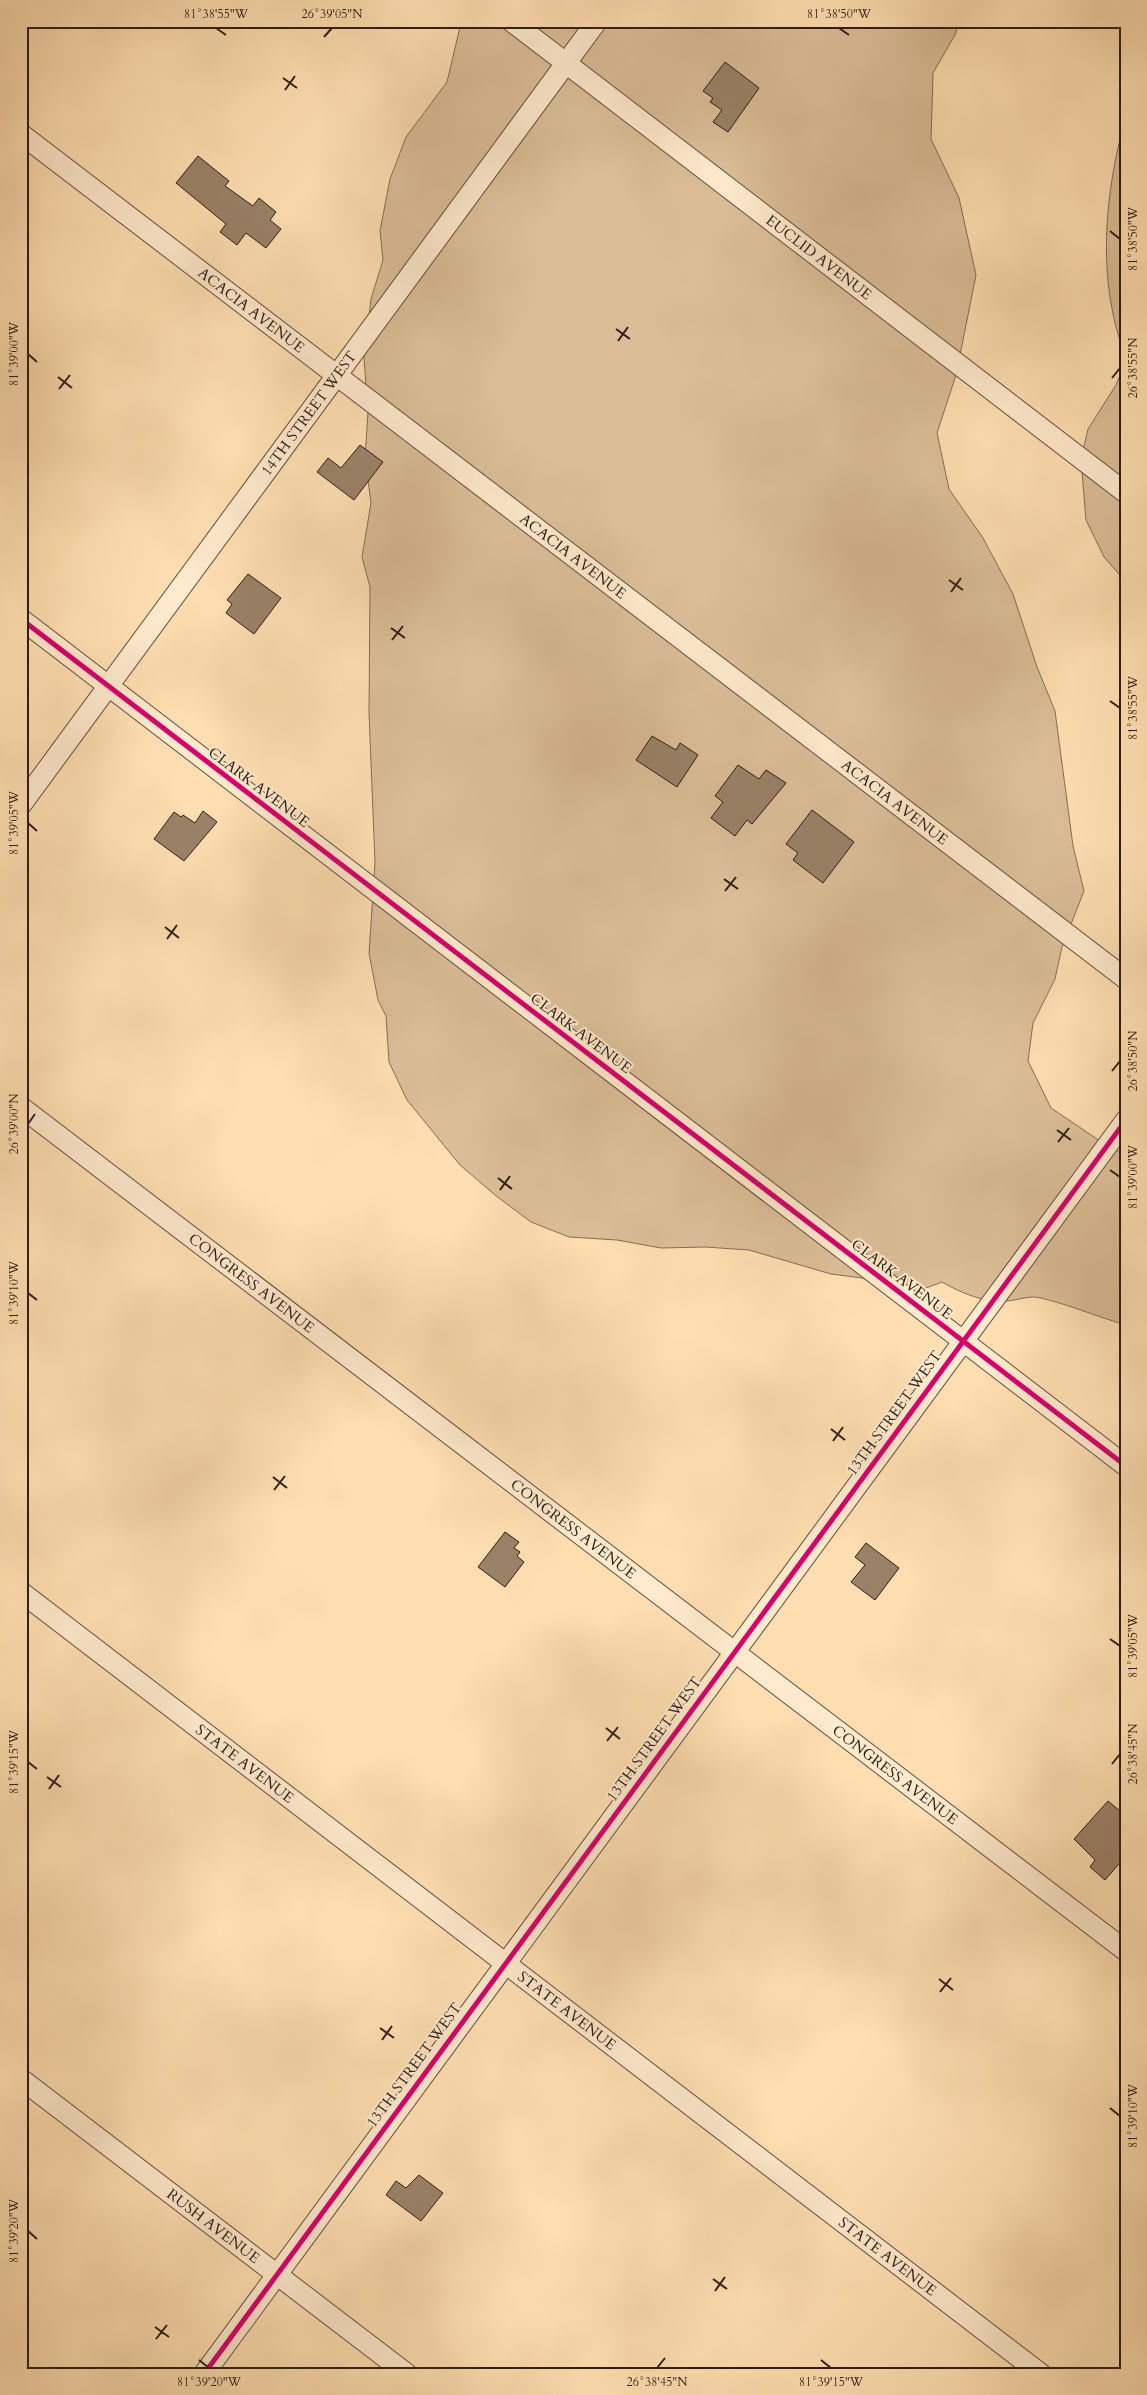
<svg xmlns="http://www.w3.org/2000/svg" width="1147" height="2395" font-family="Cardo,serif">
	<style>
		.green { fill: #dbbe98; stroke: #846e58 }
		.building { fill: #9a8268; stroke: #2d1d17 }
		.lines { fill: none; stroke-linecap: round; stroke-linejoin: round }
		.minor-casing { stroke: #624e3e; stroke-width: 22 }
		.minor { stroke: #ffeacd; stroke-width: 20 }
		.cycleway-casing { stroke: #ffeacd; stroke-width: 8 }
		.cycleway { stroke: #d6006c; stroke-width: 5 }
		.ticks { fill: none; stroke: #2d1d17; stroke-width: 2 }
		.labels { text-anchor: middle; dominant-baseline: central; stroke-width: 4; stroke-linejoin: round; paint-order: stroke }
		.street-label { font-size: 15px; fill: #2d1d17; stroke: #ffeacd }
		.neatline { fill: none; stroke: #2d1d17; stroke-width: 2 }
		.ticks-label { font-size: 12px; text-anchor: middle; fill: #2d1d17 }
	</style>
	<rect width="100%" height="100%" fill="#ffdfb2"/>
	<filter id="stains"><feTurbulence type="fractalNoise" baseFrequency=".004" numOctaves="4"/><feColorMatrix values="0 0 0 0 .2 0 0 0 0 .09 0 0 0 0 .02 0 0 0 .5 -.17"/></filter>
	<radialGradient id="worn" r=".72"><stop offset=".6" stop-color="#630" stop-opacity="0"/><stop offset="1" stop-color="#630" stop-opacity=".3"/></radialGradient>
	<!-- green -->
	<g class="green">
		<path d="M464,21H958L956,33L933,73L931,139L959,198L976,275L956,375L937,433L949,489L983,538L1013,594L1037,667L1055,711L1073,846L1084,891L1062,947L1055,979L1033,1023L1028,1061L1051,1108L1103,1143L1126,1155V1325C1098,1317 1070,1305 1041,1298C1029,1295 1019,1300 1007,1301C985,1303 961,1293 942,1282L918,1291L862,1278L831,1274L749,1250L705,1247L661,1248L617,1240L569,1237L531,1222L495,1195L460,1165L407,1100L389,1062L386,1016L378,1000L369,953L375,863L369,712L370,587L362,557L371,503L365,457L368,412L364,358L371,299L383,260L380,231L390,179L406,137L447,82L460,27Z"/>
		<path d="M1126,116V358C1096,281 1104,195 1126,116Z"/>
		<path d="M1126,360V582L1104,557L1086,520L1081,459L1088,429L1116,385Z"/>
	</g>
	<!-- building -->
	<g class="building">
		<path d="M725,62L759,88L728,132L713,122L722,110L710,102L713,98L703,91Z"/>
		<path d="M198,156L229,181L225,186L253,206L259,198L276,212L270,220L281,229L266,248L246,233L237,245L220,232L226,224L176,183Z"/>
		<path d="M360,445L383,462L354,500L317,472L328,458L341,468Z"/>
		<path d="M248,574L281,598L254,634L226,613L232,604L227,600Z"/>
		<path d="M652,736L676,750L680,743L698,755L677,787L636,760Z"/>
		<path d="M738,765L759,779L766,770L786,783L752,824L747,820L735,836L711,818L723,802L715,796Z"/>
		<path d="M812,810L854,842L823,883L793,860L798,853L786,844Z"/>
		<path d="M203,811L217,822L184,861L154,839L174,812L181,817L183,815L195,823Z"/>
		<path d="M505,1532L519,1542L514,1548L520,1552L517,1556L524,1562L505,1587L478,1567Z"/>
		<path d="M866,1543L899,1568L875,1600L851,1582L865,1565L855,1557Z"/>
		<path d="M1108,1801L1126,1816V1856L1105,1880L1090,1867L1095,1860L1074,1839Z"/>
		<path d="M419,2175L443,2193L421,2221L386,2195L396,2181L406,2188Z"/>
	</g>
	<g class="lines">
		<defs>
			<g id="minor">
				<path id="s1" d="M511,21L1126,493"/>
				<path id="s2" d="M21,134L1126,979"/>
				<path d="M21,619L1126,1466"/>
				<path id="s3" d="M21,805L597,21"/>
				<path id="s4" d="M21,1107L1126,1951"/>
				<path id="s5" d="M21,1592L1041,2374"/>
				<path id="s6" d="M21,2079L407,2374"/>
				<path d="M204,2374L1126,1120"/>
			</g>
		</defs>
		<!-- minor casing -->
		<use href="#minor" class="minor-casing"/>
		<!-- minor -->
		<use href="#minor" class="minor"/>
		<defs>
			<g id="cycleway">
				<path d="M21,619L1126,1466"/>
				<path d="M204,2374L1126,1120"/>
			</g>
		</defs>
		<!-- cycleway casing -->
		<use href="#cycleway" class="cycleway-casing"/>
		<!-- cycleway -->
		<use href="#cycleway" class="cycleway"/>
	</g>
	<!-- ticks -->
	<path class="ticks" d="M216,28L226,35M839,28L849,35M324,37L332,28M283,78L297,88M285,90L295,76M1110,231L1120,239M616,329L630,339M618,341L628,327M28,354L37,362M58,377L72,388M1112,378L1120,368M59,389L70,375M949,580L963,590M951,592L961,578M391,628L405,638M392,640L403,626M1110,701L1120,708M28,823L37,831M724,879L738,889M725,891L736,877M165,927L179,938M167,939L177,925M1112,1071L1120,1061M28,1124L35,1114M1057,1130L1071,1140M1058,1142L1069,1128M1110,1170L1120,1177M498,1178L512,1189M500,1190L510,1176M28,1293L37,1300M831,1429L845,1440M833,1441L843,1427M273,1477L287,1488M274,1490L285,1476M1110,1639L1120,1646M606,1728L620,1739M607,1741L618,1727M28,1762L37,1769M1112,1764L1120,1754M47,1777L61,1787M49,1789L59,1775M939,1979L953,1990M940,1992L951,1978M380,2028L394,2038M382,2040L392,2026M1110,2108L1120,2116M28,2231L37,2239M713,2279L727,2289M715,2291L725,2277M155,2327L169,2337M156,2339L167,2325M199,2360L209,2368M821,2360L831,2368M657,2368L665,2358"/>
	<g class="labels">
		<!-- street labels -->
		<g class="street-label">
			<text stroke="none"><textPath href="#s1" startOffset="388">EUCLID AVENUE</textPath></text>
			<text stroke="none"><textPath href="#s2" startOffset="290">ACACIA AVENUE</textPath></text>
			<text stroke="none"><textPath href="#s3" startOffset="486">14TH STREET WEST</textPath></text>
			<text stroke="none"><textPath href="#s2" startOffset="695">ACACIA AVENUE</textPath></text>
			<text transform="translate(259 787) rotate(37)">CLARK AVENUE</text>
			<text stroke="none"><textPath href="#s2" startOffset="1100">ACACIA AVENUE</textPath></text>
			<text transform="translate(581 1033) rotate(37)">CLARK AVENUE</text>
			<text transform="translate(902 1279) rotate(37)">CLARK AVENUE</text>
			<text stroke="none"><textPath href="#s4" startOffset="290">CONGRESS AVENUE</textPath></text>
			<text transform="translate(894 1413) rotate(-54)">13TH STREET WEST</text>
			<text stroke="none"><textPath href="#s4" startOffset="695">CONGRESS AVENUE</textPath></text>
			<text transform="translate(654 1739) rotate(-54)">13TH STREET WEST</text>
			<text stroke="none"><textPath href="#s5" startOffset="282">STATE AVENUE</textPath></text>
			<text stroke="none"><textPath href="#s4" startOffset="1100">CONGRESS AVENUE</textPath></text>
			<text stroke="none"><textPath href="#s5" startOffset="688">STATE AVENUE</textPath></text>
			<text transform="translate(414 2065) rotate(-54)">13TH STREET WEST</text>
			<text stroke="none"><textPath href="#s6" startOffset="242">RUSH AVENUE</textPath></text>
			<text stroke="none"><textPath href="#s5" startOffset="1092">STATE AVENUE</textPath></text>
		</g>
	</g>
	<!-- margin -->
	<rect width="1147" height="2395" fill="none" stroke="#ffdfb2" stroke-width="55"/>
	<rect x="28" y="28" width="1092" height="2340" class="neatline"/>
	<g class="ticks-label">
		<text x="216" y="18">81°38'55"W</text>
		<text x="332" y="18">26°39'05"N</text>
		<text x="839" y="18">81°38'50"W</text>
		<text transform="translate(1133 239) rotate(-90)" y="4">81°38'50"W</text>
		<text transform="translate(14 354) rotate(-90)" y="4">81°39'00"W</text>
		<text transform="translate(1133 368) rotate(-90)" y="4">26°38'55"N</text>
		<text transform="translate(1133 708) rotate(-90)" y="4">81°38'55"W</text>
		<text transform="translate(14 823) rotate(-90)" y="4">81°39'05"W</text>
		<text transform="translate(1133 1061) rotate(-90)" y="4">26°38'50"N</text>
		<text transform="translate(14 1124) rotate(-90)" y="4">26°39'00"N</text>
		<text transform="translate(1133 1177) rotate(-90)" y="4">81°39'00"W</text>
		<text transform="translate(14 1293) rotate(-90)" y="4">81°39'10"W</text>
		<text transform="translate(1133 1646) rotate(-90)" y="4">81°39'05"W</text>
		<text transform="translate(1133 1754) rotate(-90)" y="4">26°38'45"N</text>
		<text transform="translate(14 1762) rotate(-90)" y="4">81°39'15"W</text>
		<text transform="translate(1133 2116) rotate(-90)" y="4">81°39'10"W</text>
		<text transform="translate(14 2231) rotate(-90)" y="4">81°39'20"W</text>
		<text x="209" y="2386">81°39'20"W</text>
		<text x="657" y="2386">26°38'45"N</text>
		<text x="831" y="2386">81°39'15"W</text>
	</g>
	<rect width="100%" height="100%" filter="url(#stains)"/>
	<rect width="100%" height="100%" fill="url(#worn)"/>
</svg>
